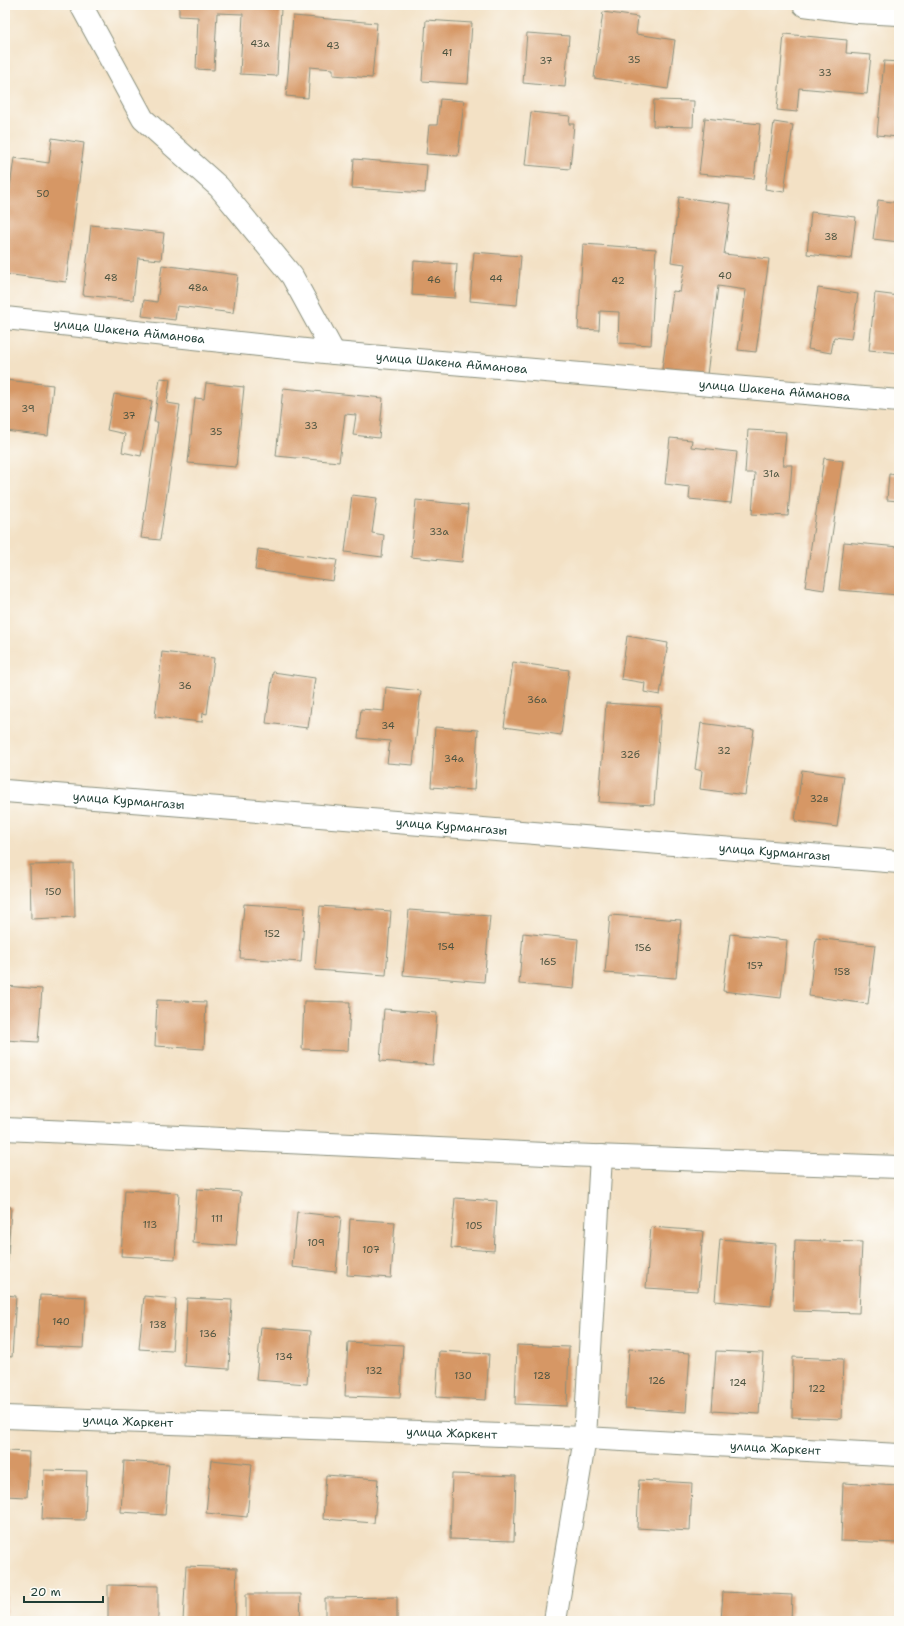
<svg xmlns="http://www.w3.org/2000/svg" width="904" height="1626" font-family="'Shantell Sans',sans-serif">
	<style>
		.building { fill: #d69765 }
		.lines { fill: none; stroke-linecap: round; stroke-linejoin: round }
		.street-casing { stroke: #898f7c; stroke-width: 24 }
		.secondary-casing { stroke: #898f7c; stroke-width: 24 }
		.street { stroke: #fff; stroke-width: 22 }
		.secondary { stroke: #fff; stroke-width: 22 }
		.labels { text-anchor: middle; dominant-baseline: central; stroke-width: 3.5; stroke-linejoin: round; paint-order: stroke }
		.number-label { font-size: 10px; fill: #4d5440 }
		.street-label { font-size: 12px; fill: #1f3d34; stroke: #fdfcf7 }
	</style>
	<rect width="100%" height="100%" fill="#fdfcf7"/>
	<filter id="ink" filterUnits="userSpaceOnUse"><feTurbulence type="fractalNoise" baseFrequency=".025" numOctaves="2"/><feDisplacementMap in="SourceGraphic" scale="8" xChannelSelector="R" yChannelSelector="G"/><feConvolveMatrix kernelMatrix="1 2 1 2 8 2 1 2 1" color-interpolation-filters="sRGB"/></filter>
	<filter id="wash" filterUnits="userSpaceOnUse"><feTurbulence type="fractalNoise" baseFrequency=".012" numOctaves="4" result="noise"/><feDisplacementMap in="SourceGraphic" scale="16" xChannelSelector="R" yChannelSelector="G"/><feGaussianBlur stdDeviation="0.9" result="paint"/><feColorMatrix in="noise" values="0 0 0 0 0 0 0 0 0 0 0 0 0 0 0 0 0 1.4 0 .05"/><feComposite in="paint" operator="in"/></filter>
	<g filter="url(#wash)">
		<rect width="100%" height="100%" fill="#f3e1c5"/>
		<g id="blocks">
			<!-- building -->
			<g class="building">
				<path d="M179,5H245V7L281,9L277,76L240,74L243,14L217,13L214,70L196,69L198,17L179,16Z"/>
				<path d="M603,12L638,17L636,34L675,40L668,89L594,78Z"/>
				<path d="M293,16L377,23L372,78L333,75V69L310,67L308,98L286,96Z"/>
				<path d="M426,20L472,23L468,84L422,81Z"/>
				<path d="M527,33L569,36L565,87L523,83Z"/>
				<path d="M784,34L847,40L846,53L871,55L867,94L799,88L797,112L777,110Z"/>
				<path d="M884,61L899,62L898,137L877,135Z"/>
				<path d="M440,99L464,101L458,156L426,154L429,125H437Z"/>
				<path d="M654,100L694,101L693,127L653,126Z"/>
				<path d="M531,112L570,116L569,124H574L570,169L525,165Z"/>
				<path d="M705,118L760,124L754,179L699,174Z"/>
				<path d="M774,122L793,125L784,192L765,189Z"/>
				<path d="M52,138L84,143L66,282L5,274V223L14,158L49,163Z"/>
				<path d="M354,159L427,165L425,193L352,188Z"/>
				<path d="M679,197L731,204L724,254L769,259L756,352L738,350L746,290L718,286L707,375L662,369L673,291L680,292L685,264L671,262Z"/>
				<path d="M878,200L899,203V242L873,239Z"/>
				<path d="M811,212L856,217L851,259L807,254Z"/>
				<path d="M91,225L164,233L161,260L138,258L133,300L83,295Z"/>
				<path d="M583,244L656,249L651,345L618,343L619,312L600,311L599,330L578,329Z"/>
				<path d="M474,252L521,256L517,305L470,301Z"/>
				<path d="M414,261L457,264L455,298L412,295Z"/>
				<path d="M162,265L238,275L233,313L177,306L175,320L142,316L144,300L157,302Z"/>
				<path d="M818,288L858,294L851,339L834,337L831,353L808,349Z"/>
				<path d="M875,293L899,296V353L869,350Z"/>
				<path d="M160,378L170,379L167,403L180,405L160,540L141,538L158,422H154Z"/>
				<path d="M5,380L53,385L48,436L5,431Z"/>
				<path d="M206,383L244,387L236,467L188,463L195,398L204,399Z"/>
				<path d="M283,388L383,398L379,438L353,435L356,415L345,414L339,462L276,456Z"/>
				<path d="M114,394L152,401L141,456L122,452L125,434L107,430Z"/>
				<path d="M748,430L786,432L783,465H792L788,516L752,514L755,473H745Z"/>
				<path d="M670,438L692,440L691,447L737,452L731,503L689,499L690,487L665,484Z"/>
				<path d="M824,458L843,461L824,590L805,587Z"/>
				<path d="M889,474L899,475V501L887,500Z"/>
				<path d="M352,495L377,498L372,533L384,535L382,557L345,552Z"/>
				<path d="M416,500L468,505L462,562L411,557Z"/>
				<path d="M844,542L899,547L898,595L839,590Z"/>
				<path d="M258,549L337,560L333,581L255,570Z"/>
				<path d="M627,636L668,643L660,695L644,692L645,683L621,679Z"/>
				<path d="M162,652L214,658L207,714L203,713L202,722L155,717Z"/>
				<path d="M513,662L569,670L561,735L504,727Z"/>
				<path d="M273,672L315,678L308,728L266,723Z"/>
				<path d="M386,687L421,691L413,765L387,763L390,741L358,738L361,709L384,711Z"/>
				<path d="M606,703L661,707L654,805L599,802Z"/>
				<path d="M701,723L754,730L745,795L700,789L702,771L695,769Z"/>
				<path d="M435,727L478,730L474,790L431,787Z"/>
				<path d="M802,770L844,776L837,827L795,821Z"/>
				<path d="M74,864L75,917L31,919L30,865Z"/>
				<path d="M244,904L305,908L301,962L240,958Z"/>
				<path d="M320,906L391,911L386,975L315,970Z"/>
				<path d="M409,910L490,916L484,982L403,975Z"/>
				<path d="M610,915L681,920L676,978L605,973Z"/>
				<path d="M523,933L578,939L574,989L519,984Z"/>
				<path d="M730,934L787,940L781,998L723,991Z"/>
				<path d="M816,938L875,945L868,1004L809,996Z"/>
				<path d="M5,986L42,989L38,1042L5,1040Z"/>
				<path d="M157,1000L206,1002L204,1049L155,1046Z"/>
				<path d="M304,1001L350,1002L348,1051L302,1049Z"/>
				<path d="M384,1009L437,1013L433,1065L380,1061Z"/>
				<path d="M197,1189L241,1192L236,1246L193,1243Z"/>
				<path d="M125,1190L179,1193L175,1259L121,1256Z"/>
				<path d="M455,1198L497,1201L494,1251L451,1248Z"/>
				<path d="M5,1206L11,1207L7,1273H5Z"/>
				<path d="M297,1212L341,1217L336,1272L292,1267Z"/>
				<path d="M350,1219L395,1222L391,1278L347,1275Z"/>
				<path d="M651,1227L703,1231L698,1291L646,1288Z"/>
				<path d="M720,1239L776,1244L771,1306L715,1301Z"/>
				<path d="M795,1240L862,1242L859,1313L793,1311Z"/>
				<path d="M5,1295L16,1296L12,1357L5,1356Z"/>
				<path d="M40,1295L86,1297L83,1348L37,1346Z"/>
				<path d="M144,1296L176,1299L172,1351L139,1349Z"/>
				<path d="M187,1298L232,1300L229,1369L184,1366Z"/>
				<path d="M261,1327L311,1331L307,1384L256,1380Z"/>
				<path d="M348,1342L403,1345L400,1398L345,1396Z"/>
				<path d="M517,1345L569,1347L567,1406L515,1404Z"/>
				<path d="M629,1349L690,1353L686,1412L625,1408Z"/>
				<path d="M439,1351L489,1354L486,1400L436,1397Z"/>
				<path d="M716,1351L763,1353L759,1414L712,1411Z"/>
				<path d="M793,1357L843,1359L841,1419L792,1417Z"/>
				<path d="M5,1451L29,1452L27,1497L5,1496Z"/>
				<path d="M211,1460L252,1464L247,1517L206,1513Z"/>
				<path d="M124,1461L169,1464L165,1515L121,1512Z"/>
				<path d="M44,1470L87,1471L85,1520L42,1519Z"/>
				<path d="M452,1474L516,1476L514,1541L450,1539Z"/>
				<path d="M326,1475L378,1479L374,1523L323,1519Z"/>
				<path d="M639,1480L692,1483L690,1531L637,1528Z"/>
				<path d="M843,1483L899,1486V1543L841,1541Z"/>
				<path d="M186,1566L237,1568L235,1621H183Z"/>
				<path d="M5,1582H7L6,1621H5Z"/>
				<path d="M108,1585L158,1586V1621H108Z"/>
				<path d="M723,1592L792,1595L791,1621H721Z"/>
				<path d="M246,1594H301L300,1621H246Z"/>
				<path d="M397,1597V1621H325V1598Z"/>
			</g>
		</g>
	</g>
	<g filter="url(#ink)">
		<use href="#blocks" fill-opacity="0" stroke="#898f7c" stroke-width="1"/>
		<g class="lines">
			<defs>
				<g id="street">
					<path d="M81,5L143,119L219,187L292,276L334,353"/>
					<path d="M804,5L857,12L899,14"/>
					<path id="s1" d="M5,318L334,353L899,401"/>
					<path id="s2" d="M5,791L899,862"/>
					<path id="s3" d="M5,1417L585,1438L899,1455"/>
					<path d="M555,1621L585,1438L601,1156"/>
				</g>
				<path id="secondary" d="M5,1129L566,1155L899,1167"/>
			</defs>
			<!-- street casing -->
			<use href="#street" class="street-casing"/>
			<!-- secondary casing -->
			<use href="#secondary" class="secondary-casing"/>
			<!-- street -->
			<use href="#street" class="street"/>
			<!-- secondary -->
			<use href="#secondary" class="secondary"/>
		</g>
	</g>
	<g class="labels">
		<!-- number labels -->
		<g class="number-label">
			<text x="260" y="43">43а</text>
			<text x="333" y="45">43</text>
			<text x="447" y="52">41</text>
			<text x="634" y="59">35</text>
			<text x="546" y="60">37</text>
			<text x="825" y="72">33</text>
			<text x="43" y="193">50</text>
			<text x="831" y="236">38</text>
			<text x="725" y="275">40</text>
			<text x="111" y="277">48</text>
			<text x="496" y="278">44</text>
			<text x="434" y="279">46</text>
			<text x="618" y="280">42</text>
			<text x="198" y="287">48а</text>
			<text x="28" y="408">39</text>
			<text x="129" y="415">37</text>
			<text x="311" y="425">33</text>
			<text x="216" y="431">35</text>
			<text x="771" y="473">31а</text>
			<text x="439" y="531">33а</text>
			<text x="185" y="685">36</text>
			<text x="537" y="699">36а</text>
			<text x="388" y="725">34</text>
			<text x="724" y="750">32</text>
			<text x="630" y="754">32б</text>
			<text x="454" y="758">34а</text>
			<text x="819" y="798">32в</text>
			<text x="53" y="891">150</text>
			<text x="272" y="933">152</text>
			<text x="446" y="946">154</text>
			<text x="643" y="947">156</text>
			<text x="548" y="961">165</text>
			<text x="755" y="965">157</text>
			<text x="842" y="971">158</text>
			<text x="217" y="1218">111</text>
			<text x="150" y="1224">113</text>
			<text x="474" y="1225">105</text>
			<text x="316" y="1242">109</text>
			<text x="371" y="1249">107</text>
			<text x="61" y="1321">140</text>
			<text x="158" y="1324">138</text>
			<text x="208" y="1333">136</text>
			<text x="284" y="1356">134</text>
			<text x="374" y="1370">132</text>
			<text x="463" y="1375">130</text>
			<text x="542" y="1375">128</text>
			<text x="657" y="1380">126</text>
			<text x="738" y="1382">124</text>
			<text x="817" y="1388">122</text>
		</g>
		<!-- street labels -->
		<g class="street-label">
			<text stroke="none"><textPath href="#s1" startOffset="125">улица Шакена Айманова</textPath></text>
			<text stroke="none"><textPath href="#s1" startOffset="449">улица Шакена Айманова</textPath></text>
			<text stroke="none"><textPath href="#s1" startOffset="773">улица Шакена Айманова</textPath></text>
			<text stroke="none"><textPath href="#s2" startOffset="124">улица Курмангазы</textPath></text>
			<text stroke="none"><textPath href="#s2" startOffset="448">улица Курмангазы</textPath></text>
			<text stroke="none"><textPath href="#s2" startOffset="772">улица Курмангазы</textPath></text>
			<text stroke="none"><textPath href="#s3" startOffset="123">улица Жаркент</textPath></text>
			<text stroke="none"><textPath href="#s3" startOffset="447">улица Жаркент</textPath></text>
			<text stroke="none"><textPath href="#s3" startOffset="771">улица Жаркент</textPath></text>
		</g>
	</g>
	<!-- margin -->
	<rect width="904" height="1626" fill="none" stroke="#fdfcf7" stroke-width="20"/>
	<!-- scale -->
	<path d="M24 1596v6h79v-6" fill="none" stroke="#1f3d34" stroke-width="2"/>
	<text x="30" y="1596" font-size="12" fill="#1f3d34" stroke="#fdfcf7" stroke-width="3" paint-order="stroke">20 m</text>
</svg>
